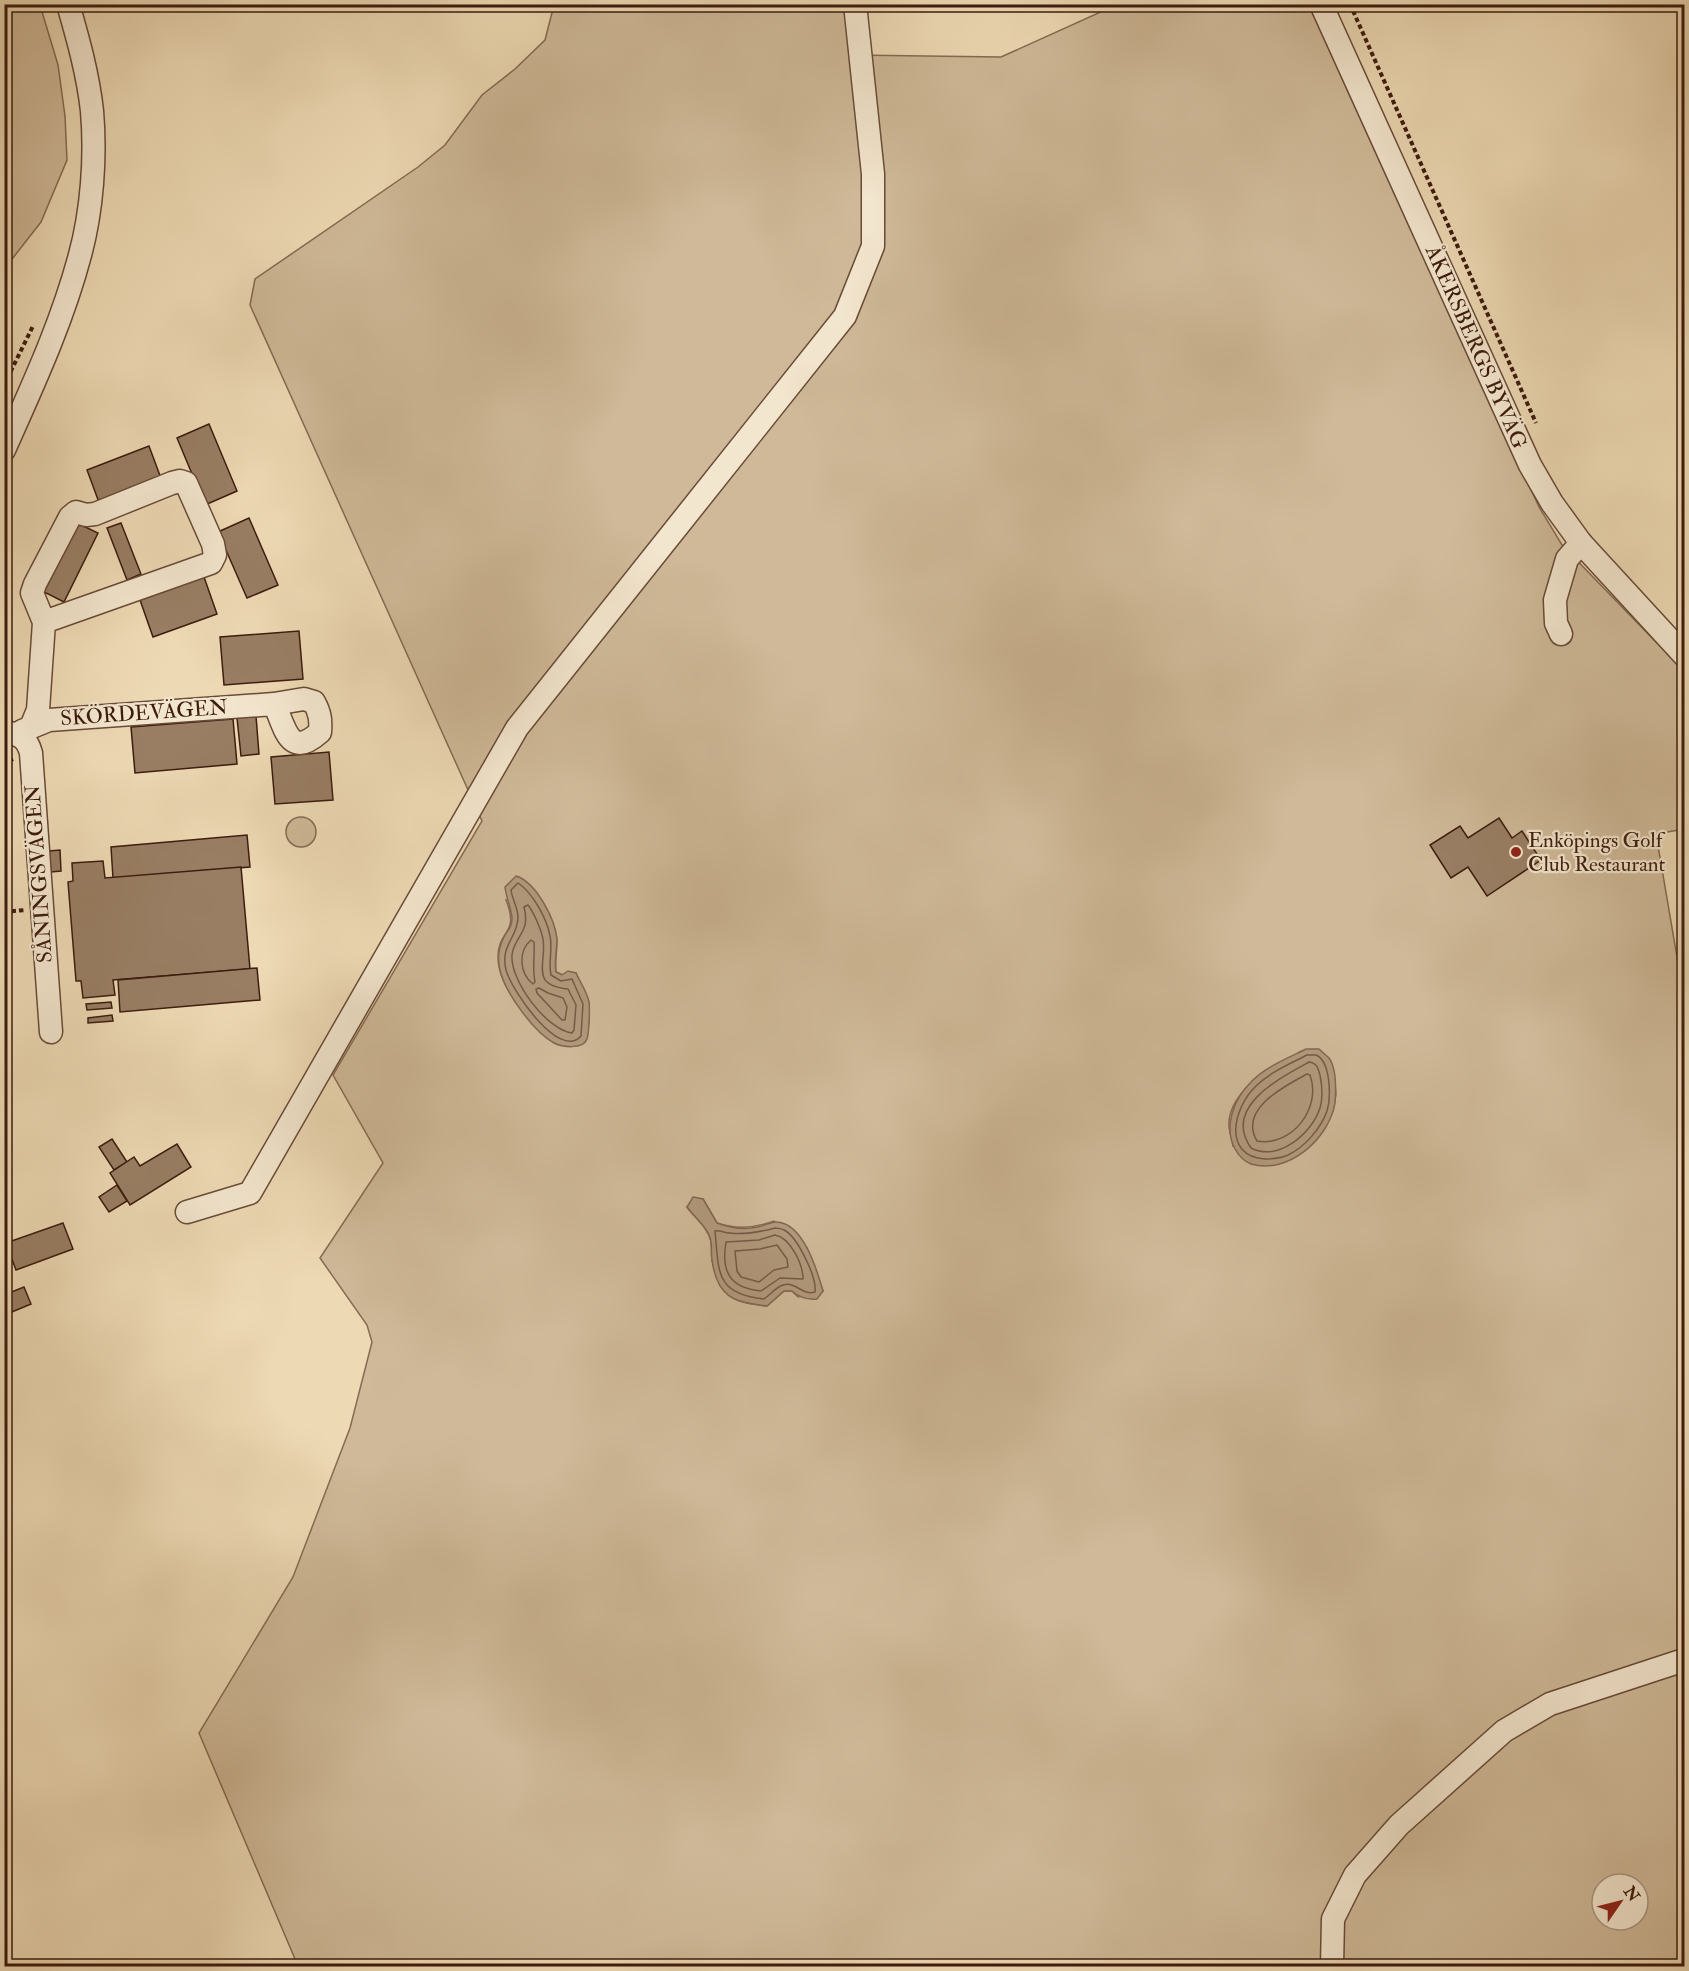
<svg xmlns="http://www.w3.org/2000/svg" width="1689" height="1971" font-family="'IM FELL Double Pica',serif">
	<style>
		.green { fill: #cfb998; stroke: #866a53; stroke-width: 1.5; fill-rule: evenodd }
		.water { fill: #b1997c; stroke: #836750; stroke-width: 1.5 }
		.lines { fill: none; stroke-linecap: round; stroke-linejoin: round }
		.shore { stroke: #775a45; stroke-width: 1.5 }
		.building { fill: #997e64; stroke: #3d1c0e; stroke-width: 1.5 }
		.minor-casing { stroke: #694b38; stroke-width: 25 }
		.path { stroke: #3d1c0e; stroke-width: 4; stroke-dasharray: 4.5 3; stroke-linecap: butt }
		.minor { stroke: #f3e6ce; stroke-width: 22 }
		.poi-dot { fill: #8f2418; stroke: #f3e6ce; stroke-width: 2 }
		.labels { text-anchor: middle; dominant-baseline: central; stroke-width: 4.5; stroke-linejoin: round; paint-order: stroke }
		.street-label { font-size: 21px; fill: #3d1c0e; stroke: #f3e6ce }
		.poi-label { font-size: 21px; fill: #3d1c0e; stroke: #f3e6ce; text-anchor: start }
	</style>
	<rect width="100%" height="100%" fill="#edd9b4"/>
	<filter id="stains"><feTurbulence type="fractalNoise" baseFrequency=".00333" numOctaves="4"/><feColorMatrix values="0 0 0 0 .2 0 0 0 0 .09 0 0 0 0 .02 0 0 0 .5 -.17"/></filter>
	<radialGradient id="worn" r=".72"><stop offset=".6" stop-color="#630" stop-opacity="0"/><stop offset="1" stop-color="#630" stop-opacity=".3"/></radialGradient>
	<!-- green -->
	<g class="green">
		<path d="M5,4L40,5L58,65L65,116L67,160L41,222L5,268Z"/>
		<path d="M554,5H847L851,55L1001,57L1116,5H1309L1539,507L1562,545L1684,671V829L1656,834L1684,998V1966H298L199,1733L293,1577L350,1428L372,1342L367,1325L320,1258L383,1163L333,1075L482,821L250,305L255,279L418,167L445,145L482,95L515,69L545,40ZM506,900L543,903C547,913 554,924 556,934C559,947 554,960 556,972L563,975L576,973L589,1003V1024L517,1004C508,990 498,975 498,957C498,929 520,935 506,900ZM1280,1063L1334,1076L1336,1094L1333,1111L1233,1146C1232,1140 1230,1133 1229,1127C1227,1098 1259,1075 1280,1063ZM703,1199L717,1223C737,1230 755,1228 774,1221L807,1248L823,1291L798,1297L792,1291H784L767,1306C730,1302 721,1297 712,1260C711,1254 712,1248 711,1241C708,1228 695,1218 687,1207ZM1602,1884H1638V1920H1602Z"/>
		<circle cx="301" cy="832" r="15"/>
	</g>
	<!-- water -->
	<g class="water">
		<path d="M516,876C536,882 555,919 557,939C557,950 554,961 556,972L562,975L568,971L576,973C580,982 587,992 589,1002C590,1008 589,1033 587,1039C583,1050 562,1047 554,1043C534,1032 508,996 501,974C497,961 498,947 505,935C509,929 512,926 512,918C512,912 506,897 505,887Z"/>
		<path d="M1306,1049H1319C1322,1052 1326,1055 1329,1058C1337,1069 1336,1090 1335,1103C1329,1139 1288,1175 1251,1164C1243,1161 1239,1156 1235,1149C1223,1126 1234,1099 1251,1082C1265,1067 1288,1058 1306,1049Z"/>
		<path d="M693,1197L703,1199L717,1223C730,1228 744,1230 758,1227C764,1226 770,1222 776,1222C803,1222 817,1270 823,1291L817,1299C807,1300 800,1298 792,1291H784L767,1306C733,1302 717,1297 712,1260C711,1254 712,1248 711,1242C709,1228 695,1218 687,1207Z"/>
	</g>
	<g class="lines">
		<!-- shore -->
		<g class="shore">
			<path d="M518,883C533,893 547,919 550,936C553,950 548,962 551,975L561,981L572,979L583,1004L581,1036C559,1061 511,989 506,970C500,944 518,938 518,917C518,908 512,899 511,890Z"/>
			<path d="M528,905C534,913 541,929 543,939C547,964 529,985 568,989L576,1005L574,1030L572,1033C547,1030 510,981 512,955C514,936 531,933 524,907Z"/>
			<path d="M531,940L534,942C535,956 532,967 535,982L533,984C519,973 518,951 531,940Z"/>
			<path d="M539,988L548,993L563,998L567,1007L565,1020H562L537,993L536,989Z"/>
			<path d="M1307,1055C1309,1055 1315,1055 1316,1055C1331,1061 1331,1098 1327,1111C1321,1128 1305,1147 1288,1155C1281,1158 1272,1159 1265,1159C1222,1156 1233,1108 1256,1086C1270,1072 1290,1064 1307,1055Z"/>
			<path d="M1309,1062C1317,1063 1318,1068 1320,1075C1322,1085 1323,1098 1320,1108C1312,1133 1279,1162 1251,1148C1222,1107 1280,1078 1309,1062Z"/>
			<path d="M1307,1074L1310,1075C1322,1108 1292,1147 1257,1141C1238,1109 1285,1086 1307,1074Z"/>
			<path d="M775,1228C777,1228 783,1229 784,1230C798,1237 817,1278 815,1292C802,1296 796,1281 783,1285C776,1287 770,1295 764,1299C715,1294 719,1272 715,1231C720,1230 724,1233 730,1233C745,1235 760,1232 775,1228Z"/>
			<path d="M775,1235C791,1238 803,1265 803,1279L780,1278L761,1291C730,1288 721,1272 726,1242L759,1240Z"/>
			<path d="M777,1245L787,1259L788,1267L774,1270L759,1282L741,1277L737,1271L735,1251L760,1249Z"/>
		</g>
	</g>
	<!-- building -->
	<g class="building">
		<path d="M209,424L237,491L205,505L177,438Z"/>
		<path d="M149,446L162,481L100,505L87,470Z"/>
		<path d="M249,518L278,585L247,598L218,532Z"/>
		<path d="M77,523L98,533L64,602L44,592Z"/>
		<path d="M121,523L141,574L127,580L107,528Z"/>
		<path d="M204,577L217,614L153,637L140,600Z"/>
		<path d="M299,631L303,679L224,685L220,637Z"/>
		<path d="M256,716L259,754L241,756L237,718Z"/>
		<path d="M233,719L237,764L135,773L131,727Z"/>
		<path d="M329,752L333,800L275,804L271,757Z"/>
		<path d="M1499,818L1512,838L1522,831L1541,860L1487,896L1468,867L1451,878L1430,845L1460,826L1468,838Z"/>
		<path d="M247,835L250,867L113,878L111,847Z"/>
		<path d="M60,850L61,871L51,872L49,851Z"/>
		<path d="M103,861L105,878L241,867L250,969L113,980L115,995L83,998L81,981H76L68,882L73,881L72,863Z"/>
		<path d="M257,968L260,1000L120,1012L118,980Z"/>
		<path d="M111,1002L112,1008L87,1010L86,1004Z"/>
		<path d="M112,1015L113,1021L88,1023V1018Z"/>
		<path d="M112,1139L127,1162L114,1170L99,1147Z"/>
		<path d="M177,1144L191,1167L130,1205L110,1173L134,1157L140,1166Z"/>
		<path d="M117,1185L127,1201L109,1212L99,1197Z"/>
		<path d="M63,1223L73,1249L16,1270L6,1243Z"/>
		<path d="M24,1287L31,1304L7,1314L4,1308V1295Z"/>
	</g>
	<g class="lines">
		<defs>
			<g id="minor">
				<path d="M1321,4L1530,465L1552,503L1581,543L1684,655"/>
				<path d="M4,450C32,387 62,323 80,255C92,211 96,157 92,111C88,74 78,39 68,4"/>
				<path d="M1561,634L1556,623L1555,600L1567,559L1581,543"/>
				<path d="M31,727L38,710L44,622L211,563L215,555L213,544L186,483L180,481L172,483L95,514L86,515L76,512L70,517L35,584L32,593L44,622"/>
				<path d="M22,731L49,720L274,704L304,699L314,702C320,713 321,720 320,732C288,761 285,725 274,704"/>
				<path d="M4,732C20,734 27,738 31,753L51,1032"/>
				<path d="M187,1212L250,1193L517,728L845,316L873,246V174L855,4"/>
				<path d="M1332,1966L1333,1919L1355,1875L1399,1825L1504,1731L1550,1704L1684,1660"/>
			</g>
		</defs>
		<!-- minor casing -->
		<use href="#minor" class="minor-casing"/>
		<!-- path -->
		<g class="path">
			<path d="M1350,4L1536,423"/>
			<path d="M4,385L33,326"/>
			<path d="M4,763L13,759"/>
			<path d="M4,912L25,910"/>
		</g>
		<!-- minor -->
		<use href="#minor" class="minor"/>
	</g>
	<!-- markers -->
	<circle class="poi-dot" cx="1516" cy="852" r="6"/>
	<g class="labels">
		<!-- street labels -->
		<g class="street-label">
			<text transform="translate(1476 347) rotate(66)">ÅKERSBERGS BYVÄG</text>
			<text transform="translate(144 713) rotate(-4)">SKÖRDEVÄGEN</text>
			<text transform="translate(39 874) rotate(-94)">SÅNINGSVÄGEN</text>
		</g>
		<!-- poi labels -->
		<g class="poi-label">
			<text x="1528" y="840">Enköpings Golf<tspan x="1528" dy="24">Club Restaurant</tspan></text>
		</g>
	</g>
	<!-- margin -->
	<rect width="1689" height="1971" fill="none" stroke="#edd9b4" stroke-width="24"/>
	<rect x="6" y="6" width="1677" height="1959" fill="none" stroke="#3d1c0e" stroke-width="3"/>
	<rect x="12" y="12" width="1665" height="1947" fill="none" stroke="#3d1c0e" stroke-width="1.5"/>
	<!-- north arrow -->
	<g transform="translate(1620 1902) rotate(55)"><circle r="28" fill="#f3e6ce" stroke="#aa9581" stroke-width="1.5"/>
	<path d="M0-4.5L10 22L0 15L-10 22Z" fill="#8f2418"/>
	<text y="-9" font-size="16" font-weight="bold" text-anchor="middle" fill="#3d1c0e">N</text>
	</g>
	<rect width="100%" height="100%" filter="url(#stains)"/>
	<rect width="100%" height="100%" fill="url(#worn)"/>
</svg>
